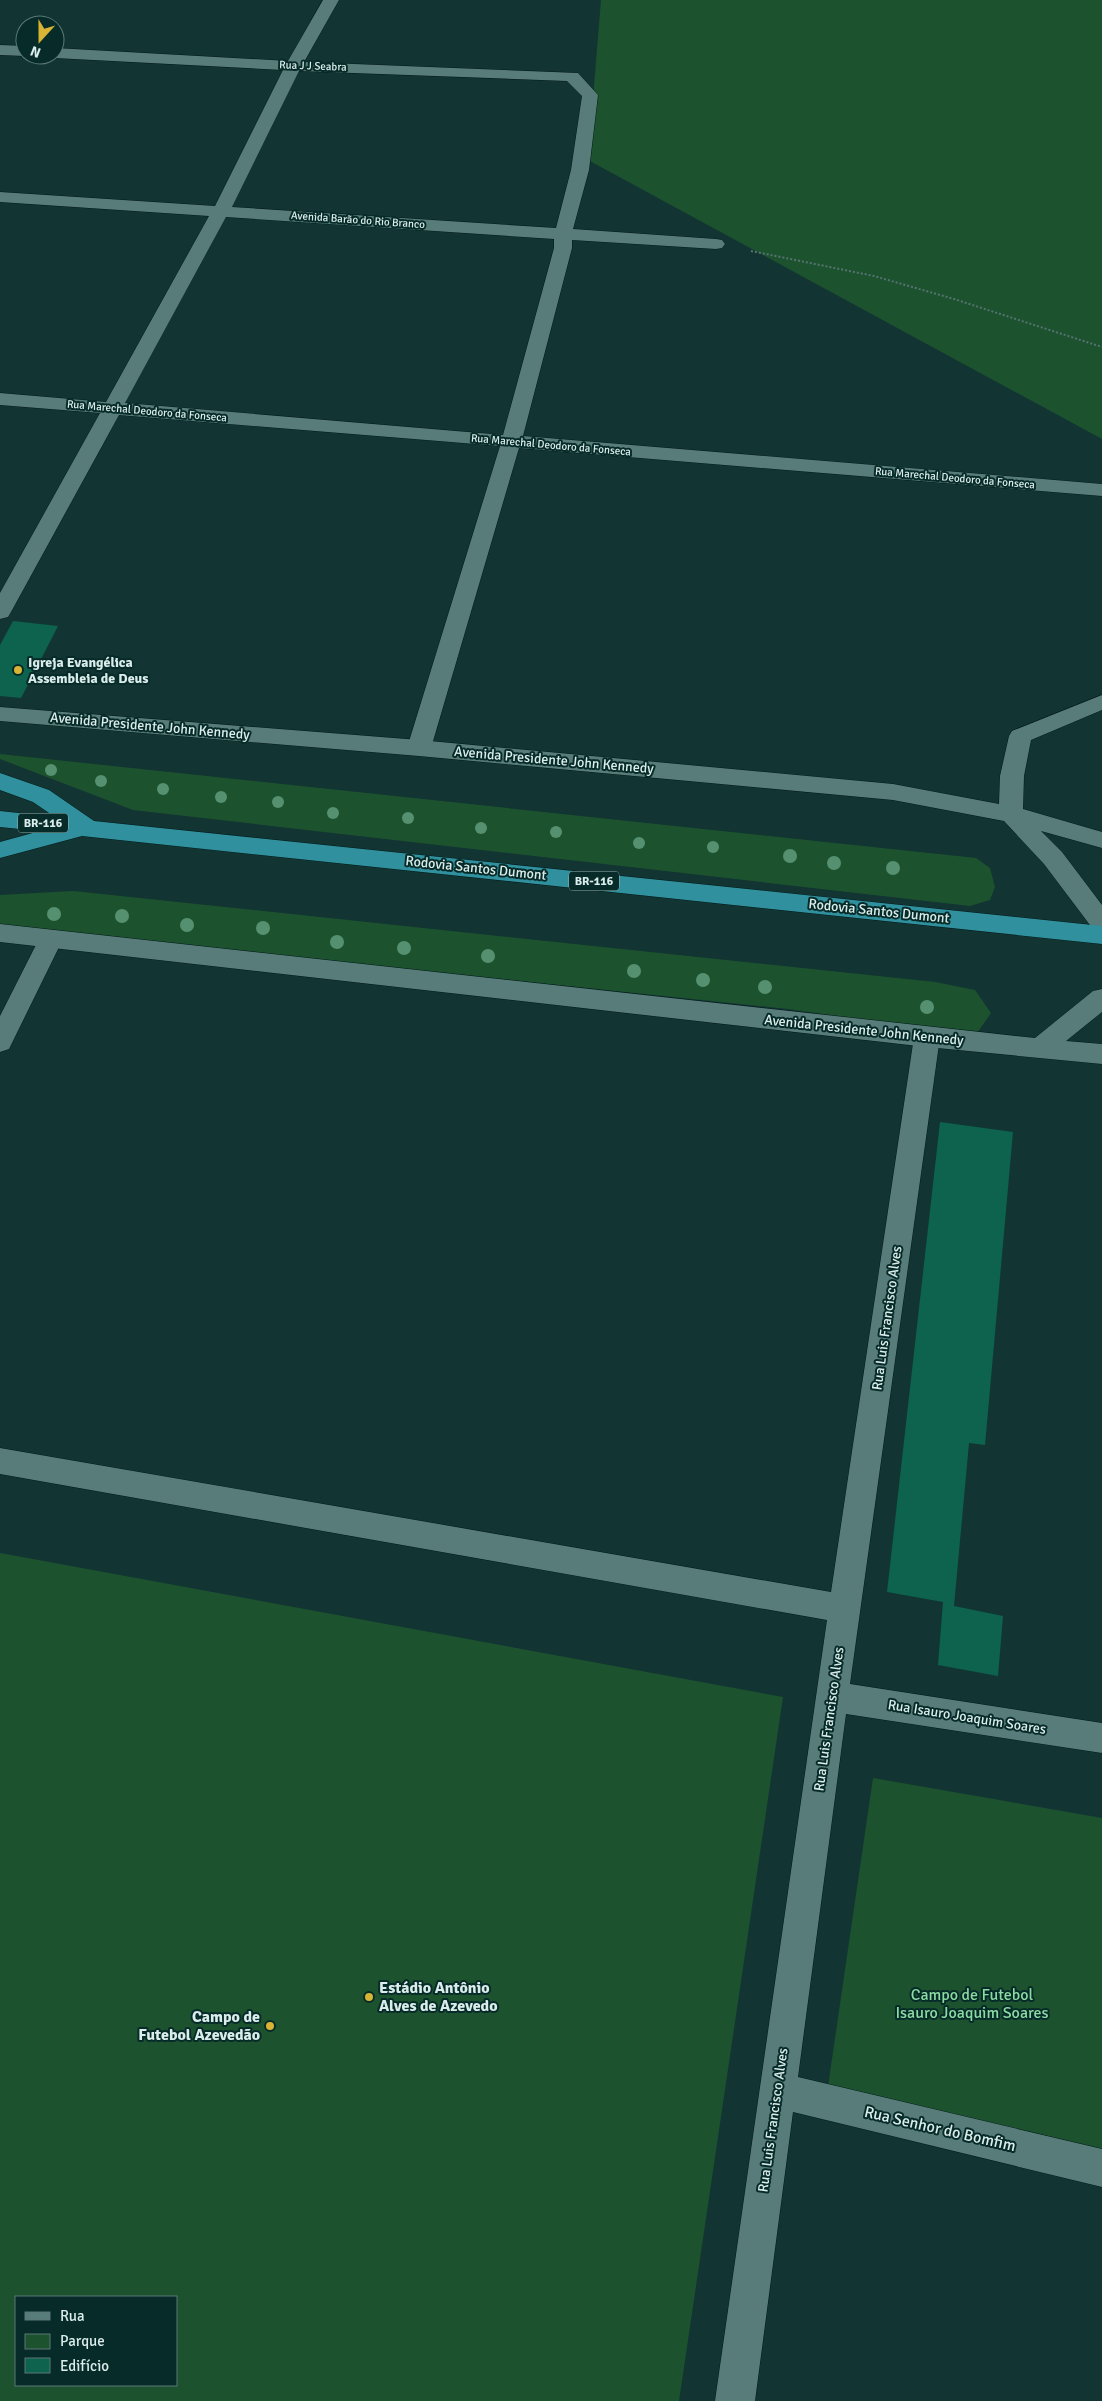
<svg xmlns="http://www.w3.org/2000/svg" width="1102" height="2401" font-family="Signika,sans-serif">
	<style>
		.green { fill: #1d522f; fill-rule: evenodd }
		.building { fill: #0d634e }
		.lines { fill: none; stroke-linecap: round; stroke-linejoin: round }
		.minor-casing { stroke: #021b1a; stroke-width: 1 }
		.tertiary-casing { stroke: #021b1a; stroke-width: 1 }
		.trunk-casing { stroke: #021b1a; stroke-width: 1 }
		.path { stroke: #557371; stroke-width: 2; stroke-dasharray: 2 2; stroke-linecap: butt }
		.minor { fill: #587c7a; fill-rule: evenodd }
		.tertiary { fill: #587c7a; fill-rule: evenodd }
		.trunk { fill: #30909d; fill-rule: evenodd }
		.tree { fill: #559070 }
		.poi-dot { fill: #d7b434; stroke: #062b29; stroke-width: 2 }
		.labels { text-anchor: middle; dominant-baseline: central; stroke-width: 4; stroke-linejoin: round; paint-order: stroke }
		.far-street-label { font-size: 11px; fill: #daedeb; stroke: #062b29 }
		.shield { fill: #062b29; stroke: #9ab3b1; stroke-width: 1 }
		.shield-label { font-size: 12px; font-weight: bold; fill: #daedeb }
		.poi-label { font-size: 14px; font-weight: bold; fill: #daedeb; stroke: #062b29; text-anchor: start }
		.street-label { font-size: 14px; fill: #daedeb; stroke: #062b29 }
		.near-poi-label { font-size: 16px; font-weight: bold; fill: #daedeb; stroke: #062b29; text-anchor: start }
		.near-park-label { font-size: 16px; fill: #8cdba1; stroke: #062b29 }
		.near-street-label { font-size: 16px; fill: #daedeb; stroke: #062b29 }
	</style>
	<rect width="100%" height="100%" fill="#123533"/>
	<!-- green -->
	<g class="green">
		<path d="M601,0H1102V439L588,160Z"/>
		<path d="M0,754L976,858L990,868L995,887L990,900L970,906L133,810L0,759Z"/>
		<path d="M73,891L935,982L975,990L991,1013L975,1036L788,1009L0,927V895Z"/>
		<path d="M0,1553L783,1697L679,2401H0ZM16,2297H176V2385H16Z"/>
		<path d="M873,1778L1102,1818V2166L825,2107Z"/>
	</g>
	<!-- building -->
	<g class="building">
		<path d="M13,621L58,626L21,698L0,696V645Z"/>
		<path d="M940,1122L1013,1132L985,1445L969,1443L954,1606L1003,1616L998,1676L938,1665L943,1602L887,1592Z"/>
	</g>
	<g class="lines">
		<defs>
			<g id="minor">
				<path d="M323,0H339L304,62L578,73L598,95L589,170L573,229L716,239L722,240L725,244L722,248L716,249L572,240V248L523,436L1102,484V496L519,448L431,748L427,753L419,756L411,753L407,748L500,446L119,415L11,612L8,617L0,619V593L100,413L0,405V393L106,402L209,216L0,202V192L215,206L283,70L55,58L48,55H55V48L288,61ZM299,71L567,81L582,96L571,170L556,228L232,207ZM226,217L554,239V248L503,435L125,403Z"/>
				<path d="M0,45L25,46V55H28L25,56L0,55Z"/>
				<path d="M51,930L60,933L63,939L9,1049L0,1052V1016L42,933Z"/>
				<path d="M927,1027L936,1030L940,1037L850,1684L1102,1723V1753L846,1714L798,2077L1102,2149V2187L793,2112L755,2401H715L827,1620L0,1474V1448L831,1592L914,1037L918,1030Z"/>
			</g>
			<g id="tertiary">
				<path d="M1102,695V710L1031,740L1024,776L1023,809L1102,832V848L1041,831L1062,852L1102,905V932L1093,929L1044,864L1004,821L893,800L419,756L0,721V707L419,740L893,784L999,804L1000,776L1009,736L1012,731Z"/>
				<path d="M0,924L1035,1038L1093,991L1102,989V1012L1066,1041L1102,1044V1064L927,1047L0,942Z"/>
			</g>
			<path id="trunk" d="M0,773L49,790L94,821L1102,926V944L82,836L0,858V842L40,831L0,827V811L55,817L33,802L0,790Z"/>
		</defs>
		<!-- minor casing -->
		<use href="#minor" class="minor-casing"/>
		<!-- tertiary casing -->
		<use href="#tertiary" class="tertiary-casing"/>
		<!-- trunk casing -->
		<use href="#trunk" class="trunk-casing"/>
		<!-- path -->
		<path class="path" d="M751,251L874,276L954,299L1102,347"/>
		<!-- minor -->
		<use href="#minor" class="minor"/>
		<!-- tertiary -->
		<use href="#tertiary" class="tertiary"/>
		<!-- trunk -->
		<use href="#trunk" class="trunk"/>
	</g>
	<!-- trees -->
	<g class="tree">
		<circle cx="51" cy="770" r="6"/>
		<circle cx="101" cy="781" r="6"/>
		<circle cx="163" cy="789" r="6"/>
		<circle cx="221" cy="797" r="6"/>
		<circle cx="278" cy="802" r="6"/>
		<circle cx="333" cy="813" r="6"/>
		<circle cx="408" cy="818" r="6"/>
		<circle cx="481" cy="828" r="6"/>
		<circle cx="556" cy="832" r="6"/>
		<circle cx="639" cy="843" r="6"/>
		<circle cx="713" cy="847" r="6"/>
		<circle cx="790" cy="856" r="7"/>
		<circle cx="834" cy="863" r="7"/>
		<circle cx="893" cy="868" r="7"/>
		<circle cx="54" cy="914" r="7"/>
		<circle cx="122" cy="916" r="7"/>
		<circle cx="187" cy="925" r="7"/>
		<circle cx="263" cy="928" r="7"/>
		<circle cx="337" cy="942" r="7"/>
		<circle cx="404" cy="948" r="7"/>
		<circle cx="488" cy="956" r="7"/>
		<circle cx="634" cy="971" r="7"/>
		<circle cx="703" cy="980" r="7"/>
		<circle cx="765" cy="987" r="7"/>
		<circle cx="927" cy="1007" r="7"/>
	</g>
	<!-- markers -->
	<g class="poi-dot">
		<circle cx="18" cy="670" r="5"/>
		<circle cx="369" cy="1997" r="5"/>
		<circle cx="270" cy="2026" r="5"/>
	</g>
	<g class="labels">
		<!-- far-street labels -->
		<g class="far-street-label">
			<text transform="translate(313 66) rotate(2)">Rua J J Seabra</text>
			<text transform="translate(358 220) rotate(4)">Avenida Barão do Rio Branco</text>
			<text transform="translate(147 411) rotate(5)">Rua Marechal Deodoro da Fonseca</text>
			<text transform="translate(551 445) rotate(5)">Rua Marechal Deodoro da Fonseca</text>
			<text transform="translate(955 478) rotate(5)">Rua Marechal Deodoro da Fonseca</text>
		</g>
		<!-- shield labels -->
		<g class="shield">
			<rect x="18" y="813.5" width="50" height="19" rx="4"/>
			<rect x="569" y="871.5" width="50" height="19" rx="4"/>
		</g>
		<g class="shield-label">
			<text x="43" y="823">BR-116</text>
			<text x="594" y="881">BR-116</text>
		</g>
		<!-- poi labels -->
		<g class="poi-label">
			<text x="28" y="662">Igreja Evangélica<tspan x="28" dy="16">Assembleia de Deus</tspan></text>
		</g>
		<!-- street labels -->
		<g class="street-label">
			<text transform="translate(150 726) rotate(5)">Avenida Presidente John Kennedy</text>
			<text transform="translate(554 760) rotate(5)">Avenida Presidente John Kennedy</text>
			<text transform="translate(476 868) rotate(6)">Rodovia Santos Dumont</text>
			<text transform="translate(879 911) rotate(6)">Rodovia Santos Dumont</text>
			<text transform="translate(864 1030) rotate(6)">Avenida Presidente John Kennedy</text>
			<text transform="translate(887 1318) rotate(-82)">Rua Luis Francisco Alves</text>
			<text transform="translate(967 1717) rotate(9)">Rua Isauro Joaquim Soares</text>
			<text transform="translate(829 1719) rotate(-82)">Rua Luis Francisco Alves</text>
			<text transform="translate(773 2120) rotate(-82)">Rua Luis Francisco Alves</text>
		</g>
		<!-- near-poi labels -->
		<g class="near-poi-label">
			<text x="379" y="1988">Estádio Antônio<tspan x="379" dy="18">Alves de Azevedo</tspan></text>
			<text x="260" y="2017" text-anchor="end">Campo de<tspan x="260" dy="18">Futebol Azevedão</tspan></text>
		</g>
		<!-- near-park labels -->
		<g class="near-park-label">
			<text x="972" y="1995">Campo de Futebol<tspan x="972" dy="18">Isauro Joaquim Soares</tspan></text>
		</g>
		<!-- near-street labels -->
		<g class="near-street-label">
			<text transform="translate(940 2129) rotate(13)">Rua Senhor do Bomfim</text>
		</g>
	</g>
	<!-- legend -->
	<rect x="15" y="2296" width="162" height="90" fill="#062b29" stroke="#5b7977"/>
	<rect x="25" y="2312" width="25" height="8" fill="#587c7a" stroke="#5b7977"/>
	<text x="60" y="2321" font-size="15" fill="#daedeb">Rua</text>
	<rect x="25" y="2334" width="25" height="15" fill="#1d522f" stroke="#5b7977"/>
	<text x="60" y="2346" font-size="15" fill="#daedeb">Parque</text>
	<rect x="25" y="2358" width="25" height="15" fill="#0d634e" stroke="#5b7977"/>
	<text x="60" y="2371" font-size="15" fill="#daedeb">Edifício</text>
	<!-- north arrow -->
	<g transform="translate(40 40) rotate(201)"><circle r="24" fill="#062b29" stroke="#5b7977"/>
	<path d="M0-4L9 19L0 12L-9 19Z" fill="#d7b434"/>
	<text y="-8" font-size="14" font-weight="bold" text-anchor="middle" fill="#daedeb">N</text>
	</g>
</svg>
